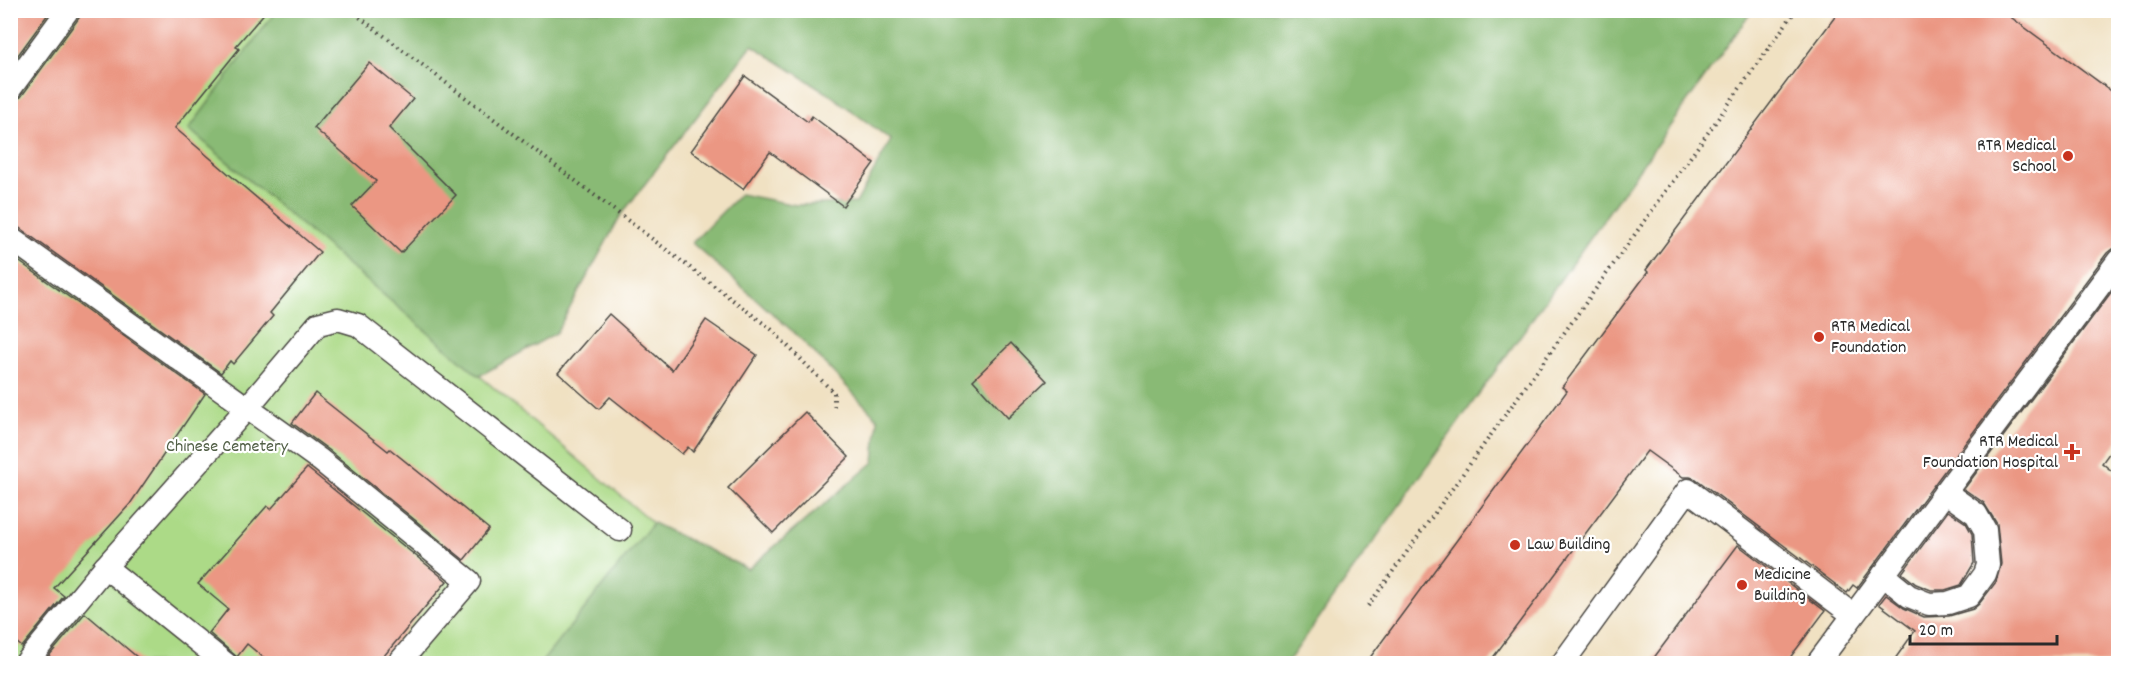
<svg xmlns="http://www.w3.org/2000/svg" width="2129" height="674" font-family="Dekko,sans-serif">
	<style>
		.green { fill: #acda87; stroke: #6c8259; stroke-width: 1.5 }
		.forest { fill: #89ba74; stroke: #5a7250; stroke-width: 1.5 }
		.building { fill: #eb9783 }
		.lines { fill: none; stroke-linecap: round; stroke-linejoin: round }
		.service-casing { stroke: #494642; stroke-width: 25 }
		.path { stroke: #494642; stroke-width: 4; stroke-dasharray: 1.5 4.5; stroke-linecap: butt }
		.service { stroke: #fff; stroke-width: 22 }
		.poi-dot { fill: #c8321e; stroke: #fff; stroke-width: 2 }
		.labels { text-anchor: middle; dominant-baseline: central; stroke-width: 4.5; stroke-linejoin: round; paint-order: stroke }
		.poi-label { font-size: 18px; fill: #2b2b2b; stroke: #fff; text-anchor: start }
		.park-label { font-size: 18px; fill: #526047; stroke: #fff }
	</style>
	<rect width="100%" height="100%" fill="#fff"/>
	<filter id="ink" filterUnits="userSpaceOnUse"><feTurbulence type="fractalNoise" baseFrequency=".0167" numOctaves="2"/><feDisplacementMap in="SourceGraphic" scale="12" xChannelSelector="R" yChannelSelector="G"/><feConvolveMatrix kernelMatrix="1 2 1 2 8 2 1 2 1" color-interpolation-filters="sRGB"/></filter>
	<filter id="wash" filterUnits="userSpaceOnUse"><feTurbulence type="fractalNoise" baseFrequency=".008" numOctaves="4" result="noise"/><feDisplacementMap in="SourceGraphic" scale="24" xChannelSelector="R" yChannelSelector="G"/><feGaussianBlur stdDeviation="1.35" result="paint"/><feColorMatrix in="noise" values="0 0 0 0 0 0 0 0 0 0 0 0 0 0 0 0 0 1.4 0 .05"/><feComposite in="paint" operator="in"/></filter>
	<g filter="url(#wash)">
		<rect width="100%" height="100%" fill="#f0e1c2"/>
		<!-- green -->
		<path class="green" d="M10,11H276L190,130L653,523L584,611L890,663H11Z"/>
		<!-- forest -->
		<path class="forest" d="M276,11H1752L1287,663H541L653,523L748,569L874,462L878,419L798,336L692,243L740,194L796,205L856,203L891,140L829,94L752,45L621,215L556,333L479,376L189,129Z"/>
		<g id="blocks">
			<!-- building -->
			<g class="building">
				<path d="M10,10H51L10,66Z"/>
				<path d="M81,10H267L236,46L239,49L175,128L320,252L270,313L273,316L233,364L230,361L221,373L18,227L10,225V102L21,97L79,18Z"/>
				<path d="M1840,10H2001L2118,96V248L2112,249L2107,253L1857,588L1853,585L1847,593L1696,479L1690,477H1683L1647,451L1489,663H1366L1567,391L1562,387L1648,272L1646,270Z"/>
				<path d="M369,63L413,99L389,128L456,195L401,253L352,206L376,181L314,128Z"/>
				<path d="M745,76L808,122L812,116L874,163L843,206L770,152L743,189L691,151Z"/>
				<path d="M10,255L205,394L130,504L54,588L64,596L22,647L10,637Z"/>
				<path d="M2118,283V441L2102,463L2118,476V663H1892L1915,631L1879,604L1886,595L1904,608L1924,617L1949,616L1973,609L1979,604L1996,582L2001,564L1997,524L1984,503L1964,489Z"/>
				<path d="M609,314L672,370L706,320L757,355L693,452L688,447L682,454L610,397L599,409L558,373Z"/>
				<path d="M1011,343L1047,381L1008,418L973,380Z"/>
				<path d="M315,393L388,451L390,449L489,529L464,560L329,450L292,423Z"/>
				<path d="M805,412L849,457L773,533L728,488Z"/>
				<path d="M307,468L447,581L378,663H270L247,644L237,657L209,633L228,609L198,584L267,506L271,509Z"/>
				<path d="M1948,511L1966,523L1972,534L1974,563L1961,585L1945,590H1931L1916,584L1902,573Z"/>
				<path d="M1738,545L1825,611L1786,663H1650Z"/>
				<path d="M85,613L144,663H43Z"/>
			</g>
		</g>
	</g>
	<g filter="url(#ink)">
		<use href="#blocks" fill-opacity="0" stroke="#494642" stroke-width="1.5"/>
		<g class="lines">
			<defs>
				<g id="service">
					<path d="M10,89L68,10"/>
					<path d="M10,238L320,460L469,581L398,664"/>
					<path d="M105,567L226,664"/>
					<path d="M1883,575L1909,596L1929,604L1948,603L1969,596L1985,574L1988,565L1985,530L1976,514L1945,492"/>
					<path d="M25,664L105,567L247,408L318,324L338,319L358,325L620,530"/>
					<path d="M1562,664L1688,490L1853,615"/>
					<path d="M1817,664L2118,261"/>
				</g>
			</defs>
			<!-- service casing -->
			<use href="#service" class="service-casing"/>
			<!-- path -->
			<g class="path">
				<path d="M350,10L771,329L834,393V411"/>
				<path d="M1368,606L1796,10"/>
			</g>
			<!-- service -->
			<use href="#service" class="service"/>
		</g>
	</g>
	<!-- markers -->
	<g class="poi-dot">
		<circle cx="2068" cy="156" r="6"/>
		<circle cx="1819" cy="337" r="6"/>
		<path d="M2069 443h6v6h6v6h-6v6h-6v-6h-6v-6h6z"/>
		<circle cx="1515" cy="545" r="6"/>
		<circle cx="1742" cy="585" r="6"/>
	</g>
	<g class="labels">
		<!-- poi labels -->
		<g class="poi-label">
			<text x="2056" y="146" text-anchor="end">RTR Medical<tspan x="2056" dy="21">School</tspan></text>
			<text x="1831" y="327">RTR Medical<tspan x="1831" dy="21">Foundation</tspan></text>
			<text x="2058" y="442" text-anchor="end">RTR Medical<tspan x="2058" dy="21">Foundation Hospital</tspan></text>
			<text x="1527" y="545">Law Building</text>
			<text x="1754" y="575">Medicine<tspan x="1754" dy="21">Building</tspan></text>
		</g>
		<!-- park labels -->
		<g class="park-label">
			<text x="227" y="447">Chinese Cemetery</text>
		</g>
	</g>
	<!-- margin -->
	<rect width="2129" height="674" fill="none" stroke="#fff" stroke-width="36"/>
	<!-- scale -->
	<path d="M1910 635v9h147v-9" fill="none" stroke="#2b2b2b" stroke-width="3"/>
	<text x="1919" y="635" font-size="18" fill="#2b2b2b" stroke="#ffffff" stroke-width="4.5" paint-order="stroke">20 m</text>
</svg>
